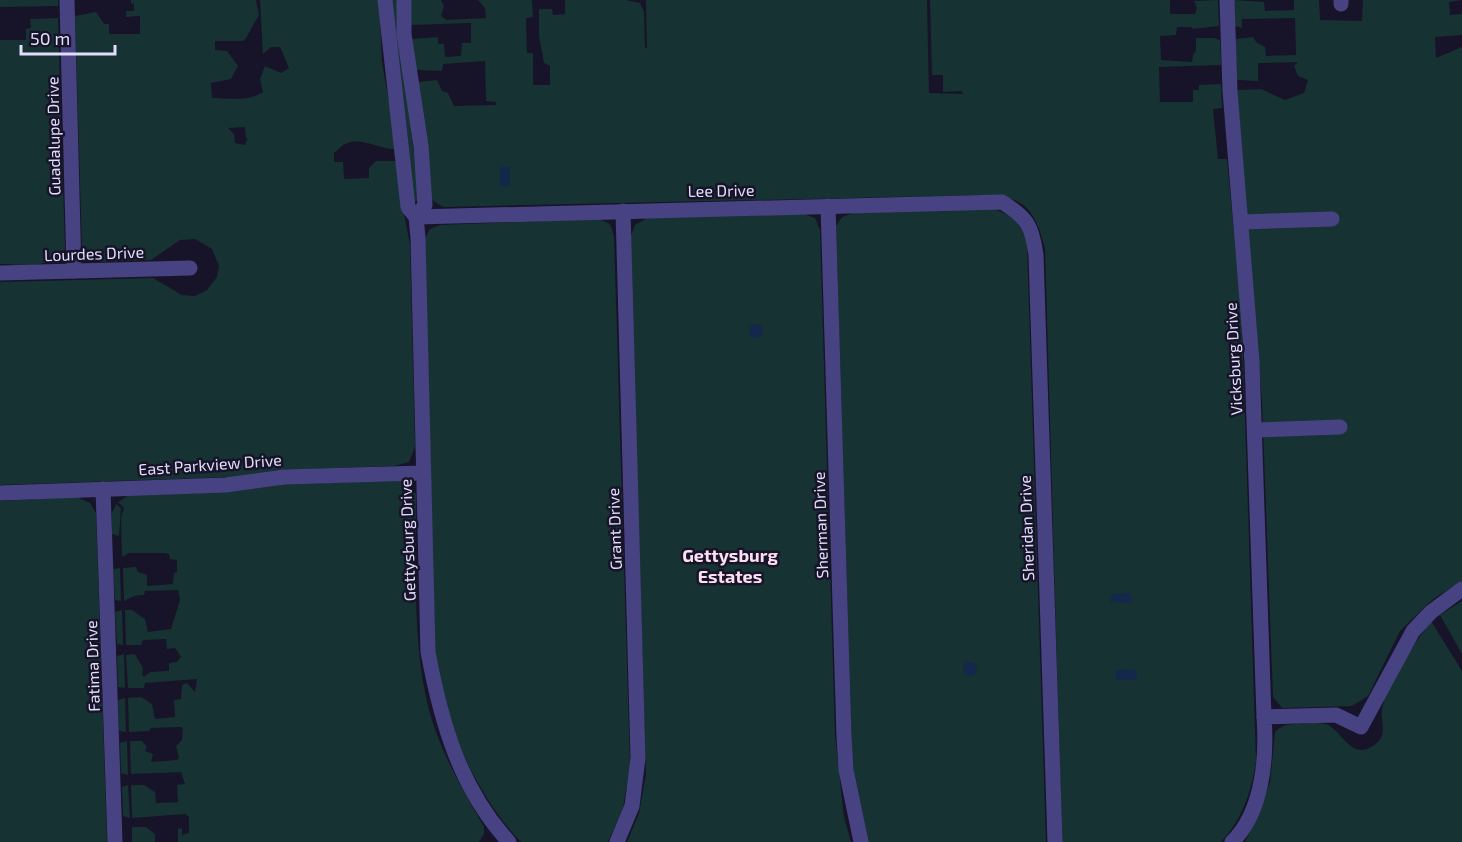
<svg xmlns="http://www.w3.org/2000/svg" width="1462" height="842" font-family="'Exo 2',sans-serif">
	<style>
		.green { fill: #173232; fill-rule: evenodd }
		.water { fill: #14284b }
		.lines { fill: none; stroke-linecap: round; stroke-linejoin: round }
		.minor { stroke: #474383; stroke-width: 15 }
		.labels { text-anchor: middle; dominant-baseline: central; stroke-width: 5; stroke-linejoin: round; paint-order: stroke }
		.street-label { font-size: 16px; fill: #e2ddfc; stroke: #171328 }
		.neighbourhood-label { font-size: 18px; font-weight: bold; fill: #fcdff1; stroke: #171328 }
	</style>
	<rect width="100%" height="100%" fill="#171328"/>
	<!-- green -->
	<g class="green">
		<path d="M0,0H58V6L0,7V22Z"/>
		<path d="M131,0H256L259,15L246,38L243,41H215V50L227,51L238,66L231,79L211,83L212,98C228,98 249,102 263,92L260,79L265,66L281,73L289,68L280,47H271L263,54L260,0H379L382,62L397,148C386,153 361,135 345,144C342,145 338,150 334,153V162H343L344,179L369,178V168L376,161H398L399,187L410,245L415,447L409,462L394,466L277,470L230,477L0,485V282L153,278L182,295L195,296L207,290L217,277L219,266L212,249L195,239L180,240L151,260L100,262L87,257L82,250L75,16L96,12L104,24H109V34H140V16L126,17V11H134V4L131,3ZM245,127L246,139L248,137L245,145L235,143L234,134L228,128Z"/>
		<path d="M391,0H397L419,201L413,202L408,139Z"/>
		<path d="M410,0H441L444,6L441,16L446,20L486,18L485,8L478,0H532L533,17L526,18L527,53H533V85H550V66L544,63L539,36V9H552L553,15L565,14V0H626L640,3L644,12L645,47L647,49L646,0H927L929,93L964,94L961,91L943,92V75H932L930,0H1170V14H1195L1197,8L1194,1L1218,0L1219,26L1193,29L1191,27H1177L1176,35L1160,36L1161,60L1192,62L1193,55L1196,51V38H1214L1220,40L1221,65L1159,67L1160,102H1193V90H1199V85L1221,84L1222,108L1213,109L1218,159H1227L1242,321L1256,761C1252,790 1242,820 1221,842H1062L1045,248C1034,208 1025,196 982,195L443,207L432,200L418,82L437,80L442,91L448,93L454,106L496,105V102L486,101L485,61L443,64L442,71L416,70L412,39L438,37V44H444L445,57L461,56L462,43H471V23L411,25Z"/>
		<path d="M1234,0L1264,2L1265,11L1294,10V0H1319L1320,20L1362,21L1363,0H1462L1449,2L1450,15L1462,14V35L1435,37L1436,58L1462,47V581L1433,599L1400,631L1368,696L1352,706L1282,708L1273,697L1262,401L1237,90L1261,89L1285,100L1304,93L1308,80L1298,76L1294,66L1298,62L1258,63V81L1237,80L1235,39L1253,37L1257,43L1265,47L1266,56L1296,55L1295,18L1242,19V28L1235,26Z"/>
		<path d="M58,18L65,249C53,270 21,264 0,264V40H26V29L31,28L30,19Z"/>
		<path d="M994,209C1013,216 1022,224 1027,244L1046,842H867L857,805L852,756L836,226L842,217L856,212Z"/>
		<path d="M804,214L815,218L820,230L835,735L844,817L851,842H627L639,813L646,774L630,238L635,225L647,218Z"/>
		<path d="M599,219L610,224L614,236L630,765L623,808L608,842H521C486,806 460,754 445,705C440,688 438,669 435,651L425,238L430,229L440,225Z"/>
		<path d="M403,481L416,494C417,570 410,660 436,732C448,765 467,797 484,827V834L479,842H178V829L182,828V835L189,833V817L185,814L132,818L131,785H144L155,792L156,803L178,802L177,785L185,784L181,772L131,774L130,741H142L147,747L145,751L153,754L151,762L177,760L179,758L176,746L182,740L183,729L181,727L151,728L149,731L129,732L128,698L141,697L152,704L155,719L175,717L174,700L181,699L182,685L187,683L195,692L197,679L145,683L144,688H128L126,655L135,654L143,668L142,674L144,677L150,672L169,671V663L177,662L181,657L175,648L167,649L166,639L143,640L141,645H126L125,610H132L145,619L148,632L171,629L180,600L178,590L145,591L144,595L134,596L124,601L123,568L136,567L138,572L147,575V586L173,584L174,573L177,572V560L170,559L169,554L165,553H129L122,557L121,518L124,508L118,502L129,495L231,492L286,484Z"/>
		<path d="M77,497L90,503L96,513L107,842H0V501Z"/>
		<path d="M116,504L121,508L119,536L112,534V513Z"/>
		<path d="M120,568L121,601L115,600L113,569Z"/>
		<path d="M1462,601V654L1440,615Z"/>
		<path d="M122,610L123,645L117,644L115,612Z"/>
		<path d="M1431,621L1462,671V842H1245L1259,814L1270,782L1275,732C1283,724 1290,724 1300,724C1309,723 1320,722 1328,725C1343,733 1352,760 1373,746C1391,734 1378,721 1383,705C1389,679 1415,643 1431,621Z"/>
		<path d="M124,654L125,688L118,687L117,656Z"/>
		<path d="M125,698L126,732L119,731L118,700Z"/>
		<path d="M127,741L128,775L121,773L120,743Z"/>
		<path d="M128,785L130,818L123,816L122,787Z"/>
		<path d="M132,827H146L155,834V842H132Z"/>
	</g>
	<!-- water -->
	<g class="water">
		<rect x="500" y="167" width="10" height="19"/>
		<circle cx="756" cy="331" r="7"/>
		<path d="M1131,593L1132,603L1110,602L1112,594Z"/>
		<circle cx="970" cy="669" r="7"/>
		<path d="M1121,669L1137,670V680H1116V671Z"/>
	</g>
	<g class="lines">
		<!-- minor -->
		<g class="minor">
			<path d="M67,0L74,271"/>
			<path d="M385,0L408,207L416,217L418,238L428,652C441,722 460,789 509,842"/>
			<path d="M404,0V34L421,146L425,205L416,217"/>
			<path d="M1227,0L1230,91L1252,362L1264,717"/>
			<path d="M1341,0V4"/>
			<path d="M828,206L844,736L846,770L861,842"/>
			<path d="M416,217L1002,202C1027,218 1032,225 1036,255L1055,842"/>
			<path d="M1242,222L1332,219"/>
			<path d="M0,273L190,268"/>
			<path d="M1255,430L1340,427"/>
			<path d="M103,489L115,842"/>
			<path d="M0,493L226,485L284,477L423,473"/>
			<path d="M617,842L632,806L638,758L623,211"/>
			<path d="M1232,842C1263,812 1267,757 1264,717L1336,715L1361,727L1413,631L1431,612L1462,589"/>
		</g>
	</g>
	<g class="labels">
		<!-- street labels -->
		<g class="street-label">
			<text transform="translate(53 136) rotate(-91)">Guadalupe Drive</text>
			<text transform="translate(721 190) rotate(-1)">Lee Drive</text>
			<text transform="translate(94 253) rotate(-2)">Lourdes Drive</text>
			<text transform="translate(1233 359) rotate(-93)">Vicksburg Drive</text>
			<text transform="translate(210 464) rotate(-4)">East Parkview Drive</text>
			<text transform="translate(820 525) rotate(-92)">Sherman Drive</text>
			<text transform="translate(1026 528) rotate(-92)">Sheridan Drive</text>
			<text transform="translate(614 529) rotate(-92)">Grant Drive</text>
			<text transform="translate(407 540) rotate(-92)">Gettysburg Drive</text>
			<text transform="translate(92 666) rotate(-92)">Fatima Drive</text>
		</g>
		<!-- neighbourhood labels -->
		<g class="neighbourhood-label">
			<text x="730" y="555">Gettysburg<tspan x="730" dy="21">Estates</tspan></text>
		</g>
	</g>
	<!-- scale -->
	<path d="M21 45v9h94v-9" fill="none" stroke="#e2ddfc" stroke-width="3"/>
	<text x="30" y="45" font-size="18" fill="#e2ddfc" stroke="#171328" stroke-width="4.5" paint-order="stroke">50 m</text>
</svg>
